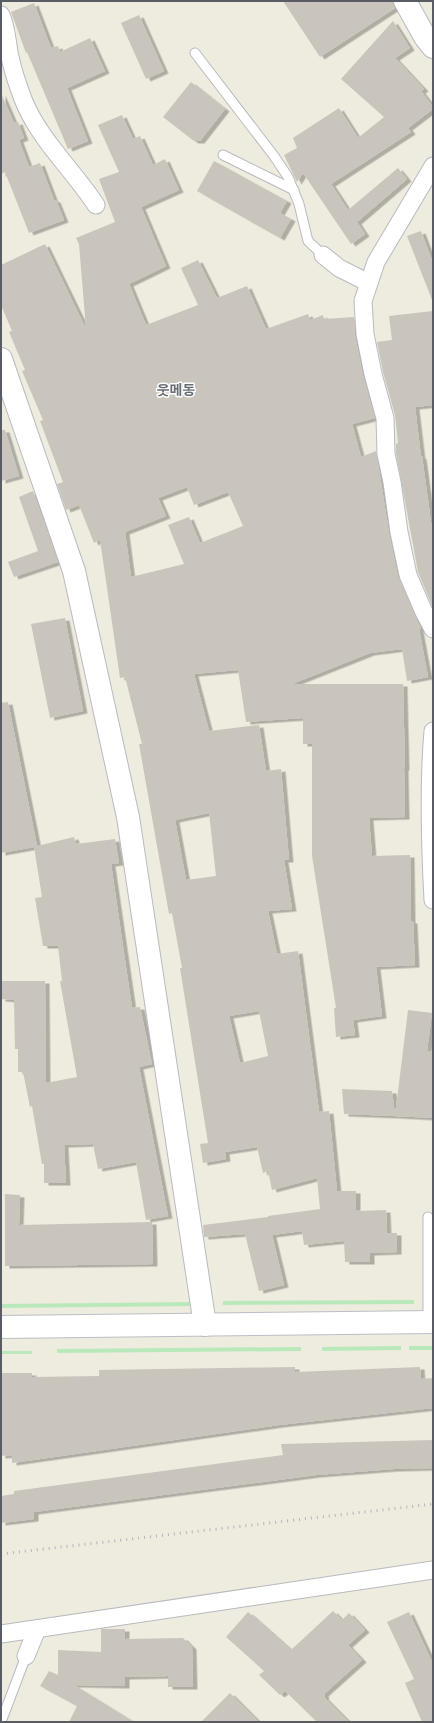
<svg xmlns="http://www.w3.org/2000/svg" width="434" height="1723" font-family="'DM Sans','Noto Sans KR',sans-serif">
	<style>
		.green { fill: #b9e9bb }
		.building { fill: #c9c5bd; fill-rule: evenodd; filter: url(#shadow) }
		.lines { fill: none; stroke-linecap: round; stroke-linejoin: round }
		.service-casing { stroke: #b8bac1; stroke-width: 11 }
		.minor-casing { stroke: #b8bac1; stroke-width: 19 }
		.tertiary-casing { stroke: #b8bac1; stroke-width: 24 }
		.secondary-casing { stroke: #bbbec6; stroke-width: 24 }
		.service { stroke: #fff; stroke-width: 9 }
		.minor { stroke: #fff; stroke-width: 17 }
		.tertiary { stroke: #fff; stroke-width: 22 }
		.secondary { stroke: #fff; stroke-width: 22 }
		.rail { stroke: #b4b5b6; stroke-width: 3; stroke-dasharray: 1 5; stroke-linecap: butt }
		.labels { text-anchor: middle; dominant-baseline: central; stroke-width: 3; stroke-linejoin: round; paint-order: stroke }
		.quarter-label { font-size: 14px; font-weight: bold; fill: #696e75; stroke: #fff }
	</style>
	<defs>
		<filter id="shadow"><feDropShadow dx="4.5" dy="2.5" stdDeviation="0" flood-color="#0004"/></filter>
	</defs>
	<rect width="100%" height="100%" fill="#eeebdf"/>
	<!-- green -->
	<g class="green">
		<path d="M414,1300V1304L223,1305V1301Z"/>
		<path d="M195,1302L196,1306L1,1308V1304Z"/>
		<path d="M401,1346V1350L322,1351V1347Z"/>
		<rect x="409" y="1346" width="24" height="4"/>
		<path d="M301,1347V1351L57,1353V1349Z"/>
		<rect x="1" y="1351" width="31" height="3"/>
	</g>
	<!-- building -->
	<g class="building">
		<path d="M283,1H393L395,8L320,57Z"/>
		<path d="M34,3L51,48L58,46L60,52L90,38L105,71L67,88L88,141L68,149L27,52L26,53L11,12Z"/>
		<path d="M139,15L164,71L146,79L121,23Z"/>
		<path d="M393,21L410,48L395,58L424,89L421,91L433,107V109L408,128L411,132L331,184L348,210L398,168L407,179L357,222L365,234L351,244L303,173L297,182L284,155L297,148L293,138L339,108L358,138L384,117L341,79Z"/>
		<path d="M191,82L225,109L200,141H194L163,117Z"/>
		<path d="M1,93L14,123L18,122L24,138L19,140L29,167L40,163L54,200H56L64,220L29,233L5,172L1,174Z"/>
		<path d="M122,115L133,139L140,136L153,165L165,159L179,190L141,207L166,266L129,284L146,325L198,305L181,268L198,260L217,298L247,286L266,329L308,314L310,320L323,315L324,319L354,317L355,336L363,376L375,418L352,424L361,457L376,451L389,533L398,577L421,629H419L428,677L407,681L402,649L370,653L292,684H403L405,768H404L405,817L369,818L372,856L410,855L411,921H413L415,965L376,967L382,1016L353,1020L355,1035L336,1037L334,1008H336L312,856V744H303V718L246,722L238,670L194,674L209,731L259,725L266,771L281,769L289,860H284L292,909L268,911L277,954L298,951L319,1112L329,1111L337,1191H356V1211L386,1210L387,1233H397V1252L370,1253V1262H345L344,1241L304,1245L302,1231L272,1235L284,1285L259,1291L245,1234L204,1237L203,1225L268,1217V1216L320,1209L317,1178L272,1190L268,1171L263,1173L257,1147L225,1152L226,1159L203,1163L200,1144L208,1143L180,968H182L172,913L169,914L139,744H142L125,677L120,678L100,540L94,543L79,505L66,510L57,484L63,482L40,421L43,420L22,371L25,370L9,332L12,331L1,305V265L45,244L86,329L79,244L76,238L115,222L99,179L119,172L98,125ZM187,487L194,505L228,492L243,526L200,543L189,517L168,525L184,564L131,577L125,532L166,516L158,498ZM209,813L216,876L186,880L175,820ZM259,1011L268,1056L240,1063L229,1016Z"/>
		<path d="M214,161L287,201L280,213L291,219L280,238L197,191Z"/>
		<path d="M421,231L433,263L432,300L407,236Z"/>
		<path d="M433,311V405L415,407L421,457L422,456L433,537V608L418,572L396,453V444L398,443L395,415L383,372L377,342L392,340L389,316Z"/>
		<path d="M1,430H5L19,476L1,481Z"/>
		<path d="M33,491L58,562L14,577L8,562L38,551L19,497Z"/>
		<path d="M65,618L83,711L50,718L31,624Z"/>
		<path d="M8,702L37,846L74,837L76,844L115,839L119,863L111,864L132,1008L140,1007L152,1064L139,1067L168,1216L146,1220L136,1162L98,1169L93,1144L64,1145L66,1183H44V1164H42L32,1106L30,1107L23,1072H18V1049H15L14,1000L1,999V981H45L46,1083L77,1077L60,981H62L58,946H43L35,898L42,897L34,847L1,853V703Z"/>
		<path d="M408,1010L432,1013L427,1051L433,1052V1118L395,1116Z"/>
		<path d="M342,1089L392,1091L395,1116L344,1114Z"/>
		<path d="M5,1194L20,1195L19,1225L152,1222L153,1264L5,1266Z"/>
		<path d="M295,1367V1372L420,1367L421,1379L433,1378V1408L279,1425L12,1463V1455L1,1456V1373H32V1377L99,1376V1370Z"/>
		<path d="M433,1440V1468L394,1469L316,1475L34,1512V1519L1,1523V1496L14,1494V1491L283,1455L281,1444Z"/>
		<path d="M333,1611L342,1620L349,1613L365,1630L348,1645L362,1660L324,1694L325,1696L324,1697L349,1722H317L285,1691L280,1695L259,1675L264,1671L226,1637L248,1612L291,1650Z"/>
		<path d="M409,1612L433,1664V1722H422L405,1683L414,1679L387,1622Z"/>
		<path d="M101,1629H125V1639L183,1638L192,1647L193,1687H168V1676L125,1677V1686L74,1685L134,1722H69L77,1706L40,1686L49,1671L58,1675V1650L101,1652Z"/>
		<path d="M230,1693L259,1722H201Z"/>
	</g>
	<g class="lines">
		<defs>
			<g id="service">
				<path d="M195,53L274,156L288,177L299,204L308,241L323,255"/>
				<path d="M223,155L294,190"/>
				<path d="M428,1217V1323"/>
				<path d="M1,1722L26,1656"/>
			</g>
			<g id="minor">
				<path d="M1,15C7,28 7,44 10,57C13,71 18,86 23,99C38,138 73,170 96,205"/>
				<path d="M433,166L376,262L363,301L365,334L373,374L385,418L386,454L392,482L399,532L408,575L423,610L433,629"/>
				<path d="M323,255L339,268L369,283"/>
				<path d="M433,731C428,787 430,844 433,900"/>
				<path d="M1,1634L433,1570"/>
				<path d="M26,1656L37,1629"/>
			</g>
			<g id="tertiary">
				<path d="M405,1L425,37L433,47"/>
				<path d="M1,359L74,571L128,817L205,1325"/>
			</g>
			<path id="secondary" d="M1,1327L433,1322"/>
		</defs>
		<!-- service casing -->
		<use href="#service" class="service-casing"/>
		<!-- minor casing -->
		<use href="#minor" class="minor-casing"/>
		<!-- tertiary casing -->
		<use href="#tertiary" class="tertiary-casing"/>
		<!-- secondary casing -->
		<use href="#secondary" class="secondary-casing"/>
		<!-- service -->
		<use href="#service" class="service"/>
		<!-- minor -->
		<use href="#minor" class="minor"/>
		<!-- tertiary -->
		<use href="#tertiary" class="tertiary"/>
		<!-- secondary -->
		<use href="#secondary" class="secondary"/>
		<!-- rail -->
		<path class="rail" d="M1,1554L433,1504"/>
	</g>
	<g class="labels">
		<!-- quarter labels -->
		<g class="quarter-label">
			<text x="176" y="390">웃메동</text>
		</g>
	</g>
	<!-- border -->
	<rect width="434" height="1723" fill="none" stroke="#595c63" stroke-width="4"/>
</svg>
